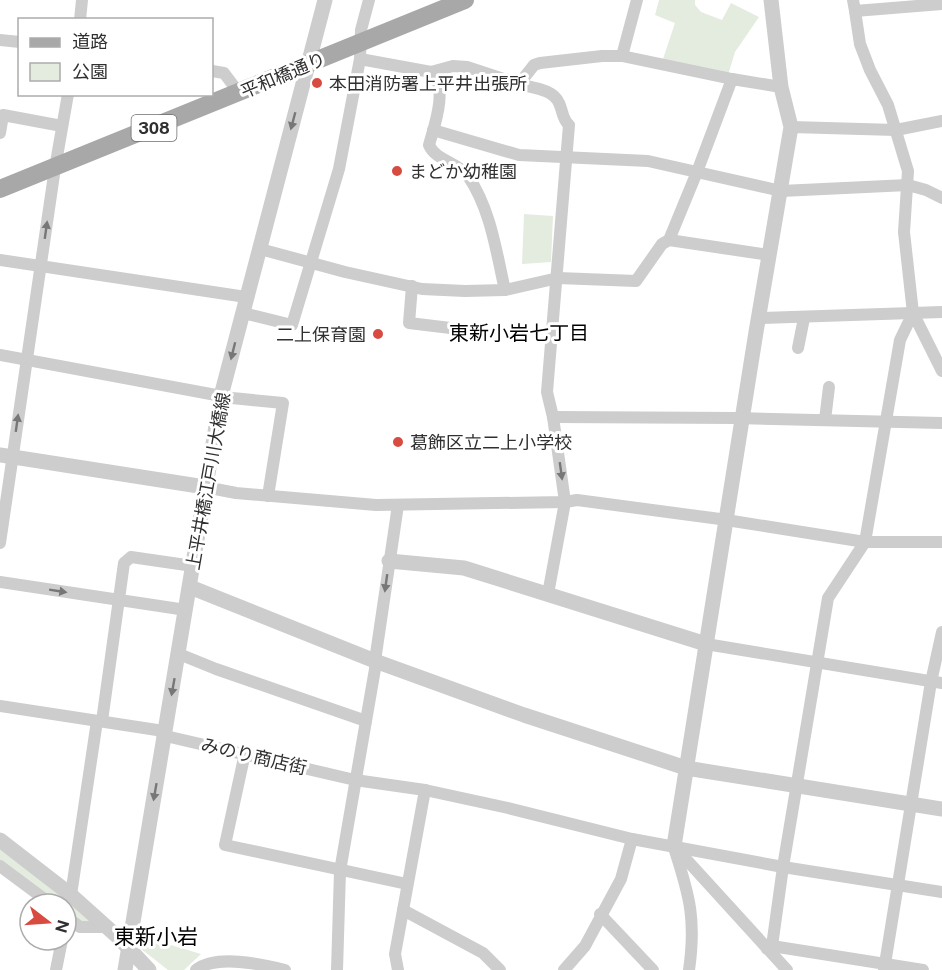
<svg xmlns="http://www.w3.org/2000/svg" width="942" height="970" font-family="'Public Sans','Noto Sans JP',sans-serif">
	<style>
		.green { fill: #e4ecdf }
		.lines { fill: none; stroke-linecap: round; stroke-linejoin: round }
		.minor { stroke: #cdcdcd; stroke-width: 12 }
		.tertiary { stroke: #cdcdcd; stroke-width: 15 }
		.primary { stroke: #a8a8a8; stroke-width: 18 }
		.oneway { fill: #777 }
		.poi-dot { fill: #d84b41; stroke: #fff; stroke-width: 2 }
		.labels { text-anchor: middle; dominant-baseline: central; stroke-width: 6; stroke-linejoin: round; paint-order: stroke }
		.shield { fill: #fff; stroke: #6e6e6e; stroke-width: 1.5 }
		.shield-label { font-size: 16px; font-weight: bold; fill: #303030 }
		.street-label { font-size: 18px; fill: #303030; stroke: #fff }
		.poi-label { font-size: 18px; fill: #303030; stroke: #fff; text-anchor: start }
		.neighbourhood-label { font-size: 20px; fill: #000; stroke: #fff }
		.quarter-label { font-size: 21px; fill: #000; stroke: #fff }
	</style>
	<rect width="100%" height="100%" fill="#fff"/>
	<!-- green -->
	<g class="green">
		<path d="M659,0H695V5L701,12L722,20L731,3L759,17L735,52L728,75L663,59L675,23L655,15Z"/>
		<path d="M524,214L553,216L551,262L522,264Z"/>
		<path d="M0,848L93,922H79L66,911V904H57L0,863Z"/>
		<path d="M137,935L201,954L184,970H168L135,944Z"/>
	</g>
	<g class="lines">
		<!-- minor -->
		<g class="minor">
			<path d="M853,0L855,11L942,4"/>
			<path d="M80,20L82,0"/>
			<path d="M0,40L20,42"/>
			<path d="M622,56L637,0"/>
			<path d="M360,59L431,72L453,66L467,67L519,84L534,65L540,63L602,56H622L732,79L781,87"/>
			<path d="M212,71L224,73L239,93"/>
			<path d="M431,72C449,87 434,127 429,145C436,161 458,162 468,176C491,210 496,251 505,290"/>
			<path d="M519,84C533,88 553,89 559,103C563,111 562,119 569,125L547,392L553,417L565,502L548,594"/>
			<path d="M791,127L896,130L942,121"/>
			<path d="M433,130L519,155L648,161L781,191L908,185L926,190L942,198"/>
			<path d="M0,133L3,115L62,126"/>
			<path d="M669,240L769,255"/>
			<path d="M260,249L345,272L422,289L465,291L505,290L558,278L636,281L662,244L669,240L697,172L732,79"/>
			<path d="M0,260L246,297"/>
			<path d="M412,286L409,323L467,330"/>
			<path d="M243,313L292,325L339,169L360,59L361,30L369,0"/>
			<path d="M913,313L942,371"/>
			<path d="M759,318L942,312"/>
			<path d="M798,348L804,318"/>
			<path d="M0,355L232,398L283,403L268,496"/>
			<path d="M553,417L736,418L942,423"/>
			<path d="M825,420L829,387"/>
			<path d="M205,487L236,493L376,505L565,502L577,500L720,519L865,542H942"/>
			<path d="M0,543L55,168L68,94"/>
			<path d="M0,582L186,610"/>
			<path d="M706,644L942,683"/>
			<path d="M179,654L216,669L366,721"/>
			<path d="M0,706L157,730L170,737L355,780L425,790L508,808L632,839L783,867L942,892"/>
			<path d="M102,721L124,563L131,557L193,566"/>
			<path d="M245,753L225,845L407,884"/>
			<path d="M674,846L787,970"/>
			<path d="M675,851C690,897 696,921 689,970"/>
			<path d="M0,866L51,904"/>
			<path d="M71,895L97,721"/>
			<path d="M403,910L483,953L500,970"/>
			<path d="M600,914L653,970"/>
			<path d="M66,917L80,927H107"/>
			<path d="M772,946L783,867L828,598L865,542L900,340L913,313L904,232L908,171L888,105L870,70L860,44L855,11"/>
			<path d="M767,949L772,946L923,970"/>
			<path d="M56,970L62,940"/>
			<path d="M196,970C216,954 261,964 285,970"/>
			<path d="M337,970L340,871L375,669L376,654L398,505"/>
			<path d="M398,970L395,954L425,790"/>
			<path d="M564,970L585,946L621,879L632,839"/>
			<path d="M884,970L931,682L942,632"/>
		</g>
		<!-- tertiary -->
		<g class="tertiary">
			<path d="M0,455L205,487"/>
			<path d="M389,561L464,568L706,644"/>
			<path d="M190,587L375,661L524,715L686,768L942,809"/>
			<path d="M0,840L71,895L119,938L149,970"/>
			<path d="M674,846L756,332L791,127L781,87L771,0"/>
			<path d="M125,970L221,396L325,0"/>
		</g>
		<!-- primary -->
		<path class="primary" d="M0,189L465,0"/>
	</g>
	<!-- one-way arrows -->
	<defs><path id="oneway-solid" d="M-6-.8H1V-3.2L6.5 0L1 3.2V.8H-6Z" transform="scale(1.5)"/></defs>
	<g class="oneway">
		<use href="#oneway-solid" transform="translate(293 121) rotate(105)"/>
		<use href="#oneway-solid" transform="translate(46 230) rotate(-82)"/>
		<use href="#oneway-solid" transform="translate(233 351) rotate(104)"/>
		<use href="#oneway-solid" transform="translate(17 423) rotate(-82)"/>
		<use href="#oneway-solid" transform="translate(561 471) rotate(82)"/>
		<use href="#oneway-solid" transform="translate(386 583) rotate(98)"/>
		<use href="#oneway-solid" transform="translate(58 591) rotate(9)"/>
		<use href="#oneway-solid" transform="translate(173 687) rotate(100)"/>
		<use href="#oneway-solid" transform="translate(155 792) rotate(100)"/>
	</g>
	<!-- markers -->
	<g class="poi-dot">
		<circle cx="317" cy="83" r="6"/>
		<circle cx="397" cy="171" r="6"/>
		<circle cx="378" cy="334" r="6"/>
		<circle cx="398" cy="442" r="6"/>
	</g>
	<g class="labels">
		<!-- shield labels -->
		<rect class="shield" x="131.5" y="115" width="45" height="26" rx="4.5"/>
		<g class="shield-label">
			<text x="154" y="128">308</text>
		</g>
		<!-- street labels -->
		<g class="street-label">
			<text transform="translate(283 75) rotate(-23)">平和橋通り</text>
			<text transform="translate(208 481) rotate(-80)">上平井橋江戸川大橋線</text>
			<text transform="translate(254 756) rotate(13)">みのり商店街</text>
		</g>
		<!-- poi labels -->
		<g class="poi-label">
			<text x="329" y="83">本田消防署上平井出張所</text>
			<text x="409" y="171">まどか幼稚園</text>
			<text x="366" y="334" text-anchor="end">二上保育園</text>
			<text x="410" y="442">葛飾区立二上小学校</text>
		</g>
		<!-- neighbourhood labels -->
		<g class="neighbourhood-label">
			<text x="519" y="333">東新小岩七丁目</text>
		</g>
		<!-- quarter labels -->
		<g class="quarter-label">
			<text x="156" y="936">東新小岩</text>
		</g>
	</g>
	<!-- legend -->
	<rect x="18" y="18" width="195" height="78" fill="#ffffff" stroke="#acacac" stroke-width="1.5"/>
	<rect x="30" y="38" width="30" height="9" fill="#a8a8a8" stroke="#acacac" stroke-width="1.5"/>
	<text x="72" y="48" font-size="18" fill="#303030">道路</text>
	<rect x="30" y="63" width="30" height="18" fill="#e4ecdf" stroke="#acacac" stroke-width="1.5"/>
	<text x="72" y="78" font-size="18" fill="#303030">公園</text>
	<!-- north arrow -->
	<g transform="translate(48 922) rotate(107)"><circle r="28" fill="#ffffff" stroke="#acacac" stroke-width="1.5"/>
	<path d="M0-4.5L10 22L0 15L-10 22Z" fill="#d84b41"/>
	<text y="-9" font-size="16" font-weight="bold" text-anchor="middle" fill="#303030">N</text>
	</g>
</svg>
